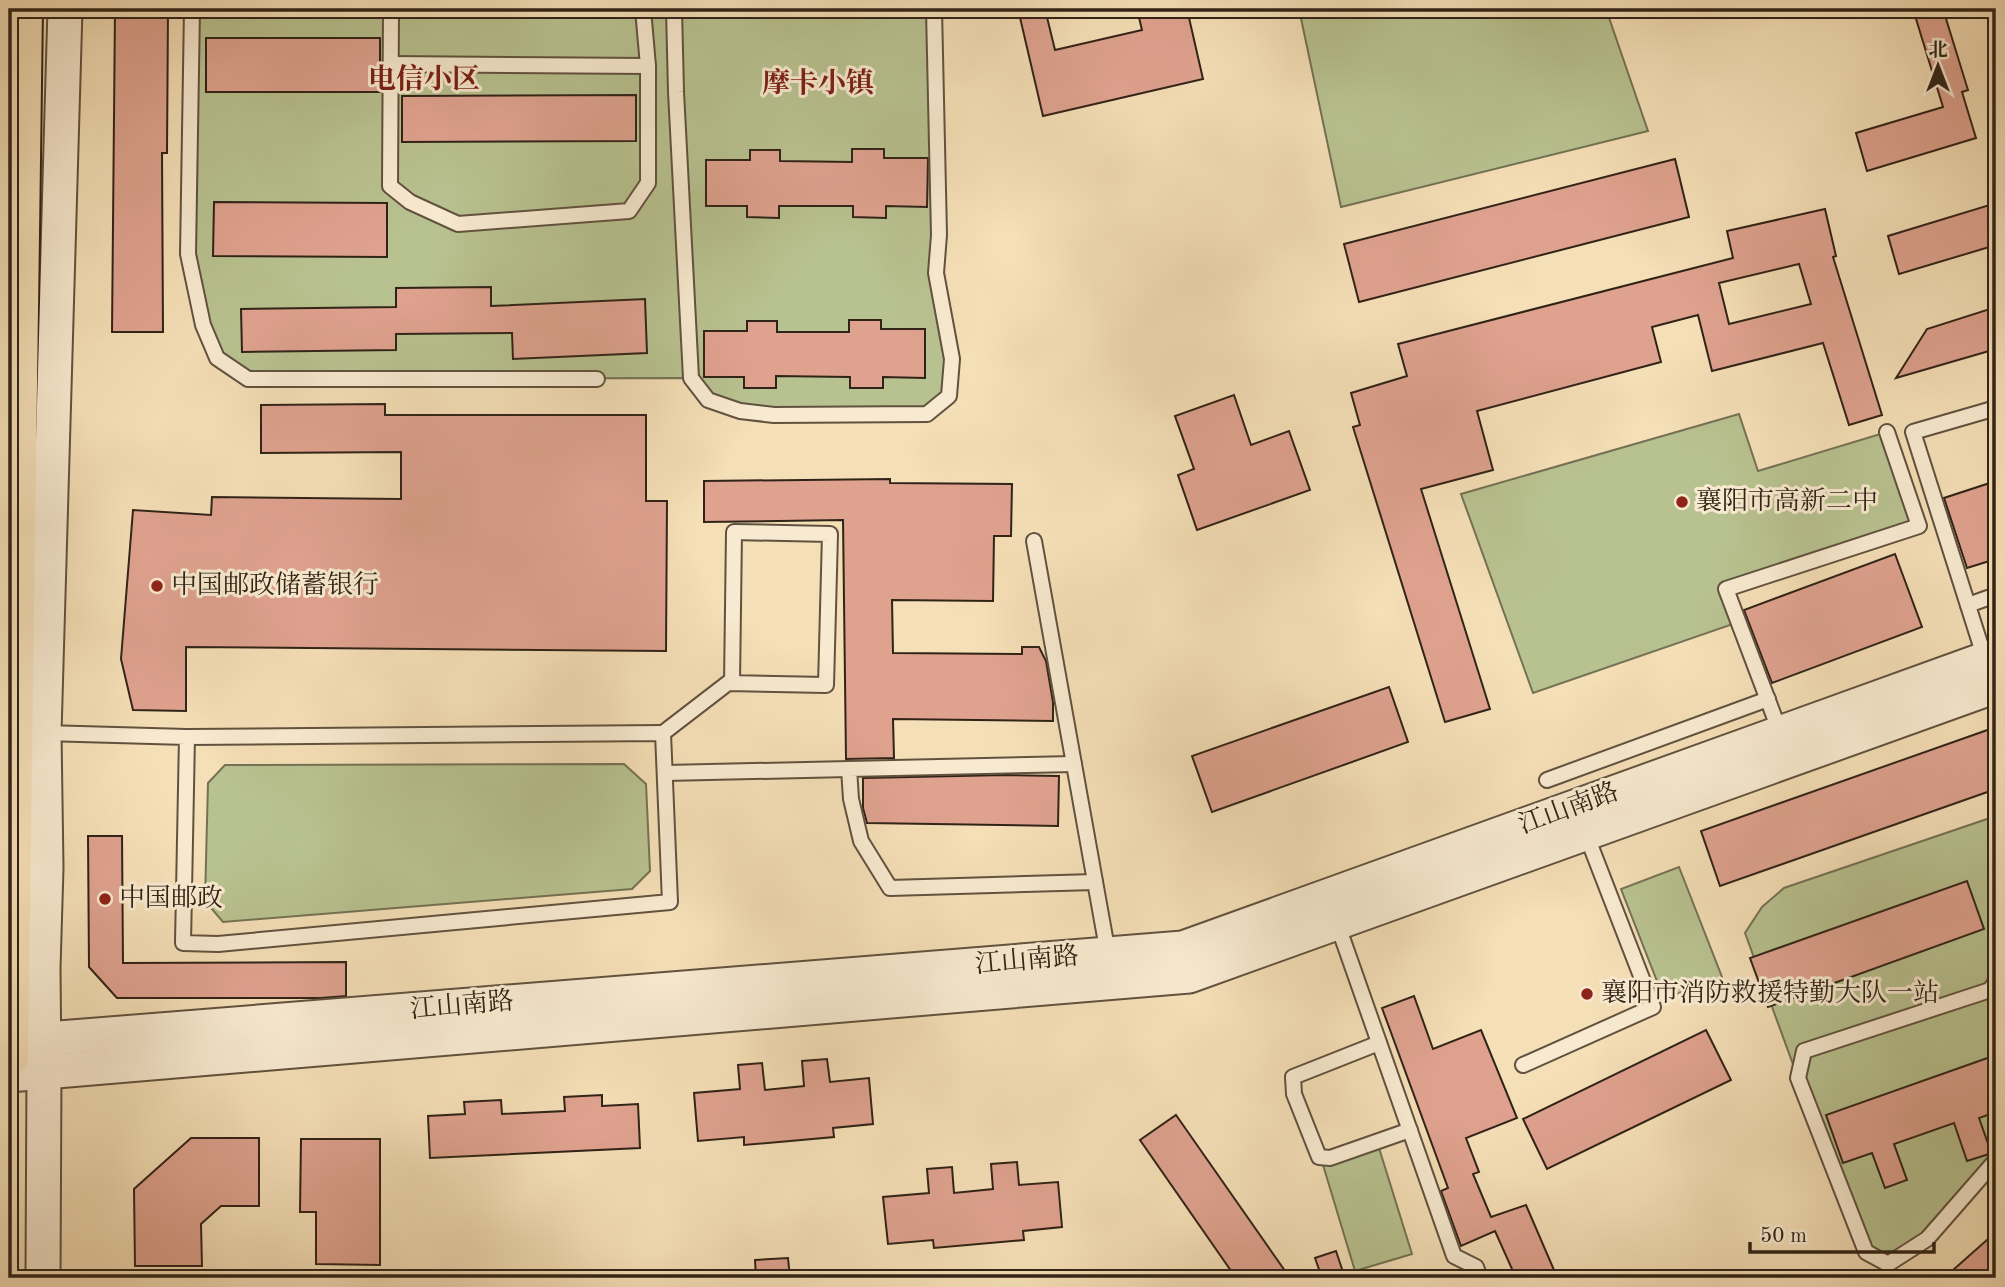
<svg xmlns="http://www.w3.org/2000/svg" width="2005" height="1287" font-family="'Old Standard TT','Noto Serif SC',serif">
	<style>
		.green { fill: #b8c290; stroke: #747254; stroke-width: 2 }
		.building { fill: #dfa28f; stroke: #302317; stroke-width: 2; fill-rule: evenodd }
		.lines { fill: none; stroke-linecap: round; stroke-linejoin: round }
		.service-casing { stroke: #61523f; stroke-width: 18 }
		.tertiary-casing { stroke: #61523f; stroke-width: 37 }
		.trunk-casing { stroke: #302317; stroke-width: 42 }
		.service { stroke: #f8ead0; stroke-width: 14 }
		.tertiary { stroke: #f8ead0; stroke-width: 33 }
		.trunk { stroke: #f5dfb7; stroke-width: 38 }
		.poi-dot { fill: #8f2418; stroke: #f8ead0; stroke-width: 2.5 }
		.labels { text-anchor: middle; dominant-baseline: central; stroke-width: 6; stroke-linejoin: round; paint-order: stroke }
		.poi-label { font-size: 26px; fill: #302317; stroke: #f8ead0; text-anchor: start }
		.street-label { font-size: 26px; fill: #302317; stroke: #f8ead0 }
		.neighbourhood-label { font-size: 28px; font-weight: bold; fill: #7a1f14; stroke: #f8ead0 }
	</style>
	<rect width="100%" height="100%" fill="#f5dfb7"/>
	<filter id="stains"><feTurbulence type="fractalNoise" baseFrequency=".00286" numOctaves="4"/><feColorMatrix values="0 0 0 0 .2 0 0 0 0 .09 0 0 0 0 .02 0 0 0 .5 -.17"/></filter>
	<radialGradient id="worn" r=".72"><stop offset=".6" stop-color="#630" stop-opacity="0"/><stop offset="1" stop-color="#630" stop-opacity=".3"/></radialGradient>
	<!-- green -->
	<g class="green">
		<path d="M192,9H934L939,235L949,396L927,414L774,415L708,400L691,378L248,379L217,358L188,255Z"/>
		<path d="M1299,9H1606L1648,131L1341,207Z"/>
		<path d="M1739,414L1758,471L1887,432L1919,526L1727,589L1739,622L1533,693L1461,494Z"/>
		<path d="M624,764L646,784L650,871L632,889L223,922L205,901L208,783L225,765Z"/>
		<path d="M1996,816V1160L1927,1239L1888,1264L1866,1252L1798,1078L1745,933L1762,907L1784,888Z"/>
		<path d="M1679,867L1722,977L1664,999L1621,889Z"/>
		<path d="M1379,1148L1412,1254L1355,1271L1323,1165Z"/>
	</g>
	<!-- building -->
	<g class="building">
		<path d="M115,9H168L167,153H162L163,332H112Z"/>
		<path d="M1018,9H1045L1055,50L1142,30L1137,9H1187L1203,79L1043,116Z"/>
		<path d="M1913,9H1943L1968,90L1962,92L1976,138L1867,171L1856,133L1943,107Z"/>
		<rect x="206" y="38" width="174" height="54"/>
		<path d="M636,95V141L402,142V96Z"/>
		<path d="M852,149H884V158H928L927,207L886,206V218L853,217V206H779V218L747,217V206H706V160H750V150H780V161L852,162Z"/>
		<path d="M1675,159L1689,217L1359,302L1344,244Z"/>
		<path d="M214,202L387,203V257L213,256Z"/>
		<path d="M1996,203V245L1899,274L1888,236Z"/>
		<path d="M1825,209L1836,256L1833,257L1882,415L1849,425L1823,343L1712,371L1698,315L1652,327L1661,362L1477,411L1493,470L1421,489L1490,709L1445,722L1353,427L1360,425L1351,393L1407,376L1398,344L1733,258L1727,231ZM1799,264L1811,304L1729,324L1719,283Z"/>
		<path d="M491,287V306L645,299L647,353L513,359L512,333L396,334V350L242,352L241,309L396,307V288Z"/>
		<path d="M1996,307V349L1896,378L1927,329Z"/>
		<path d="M849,320H881V329H925V378L883,377V388H850V377L776,376V388H744V377H704V331H747V321H777V332H849Z"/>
		<path d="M1234,395L1251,445L1289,431L1310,490L1197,530L1178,475L1194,469L1175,416Z"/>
		<path d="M385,404V415H646V501H667L666,651L186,647V711L133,710L121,659L133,510L211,515L212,497L401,499V452L261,453V405Z"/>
		<path d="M890,479V483L1012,484L1011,536H994L993,601L892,600L893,653L1022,654V647H1039L1046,661L1053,702V721L893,719L894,758L846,759L843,520L704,522V481Z"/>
		<path d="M1996,481V559L1967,568L1944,498Z"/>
		<path d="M1895,554L1922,627L1772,683L1744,610Z"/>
		<path d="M1389,687L1408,742L1212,812L1192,756Z"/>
		<path d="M1996,727V789L1720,886L1701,831Z"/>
		<path d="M1006,775L1059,776L1058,826L867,823L863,808V778Z"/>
		<path d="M88,836H122L123,963L346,962V996L321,998H117L89,967Z"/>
		<path d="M1967,881L1984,929L1768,1007L1750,958Z"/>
		<path d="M1414,996L1433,1049L1481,1030L1517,1118L1466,1138L1479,1172L1473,1174L1491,1217L1526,1205L1554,1270L1534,1278H1516L1495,1231L1461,1246L1441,1191L1448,1188L1382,1008Z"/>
		<path d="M1706,1030L1731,1080L1547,1169L1523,1119Z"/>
		<path d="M1996,1055V1112L1979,1118L1991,1152L1989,1154L1967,1161L1954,1123L1894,1144L1907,1180L1885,1188L1872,1153L1843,1163L1826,1115Z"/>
		<path d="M827,1059L830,1082L869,1078L873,1124L833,1128L834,1137L744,1145V1137L698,1141L694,1093L740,1089L738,1065L762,1063L765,1090L804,1086L802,1061Z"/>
		<path d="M602,1095V1106L638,1104L640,1148L430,1158L428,1116L465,1114L464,1102L501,1100L502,1114L565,1111L564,1097Z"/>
		<path d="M1176,1115L1290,1278H1236L1140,1140Z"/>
		<path d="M191,1138H259V1206H221L201,1224L202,1266H135L134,1189Z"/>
		<path d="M301,1139H380V1265L316,1264V1212H300Z"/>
		<path d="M1017,1162L1019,1185L1058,1182L1062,1227L1023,1231L1024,1240L934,1248L933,1240L888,1244L883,1197L929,1193L927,1169L952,1167L954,1193L993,1189L991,1164Z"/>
		<path d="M1996,1232V1278H1944Z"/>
		<path d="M1336,1251L1345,1278H1322L1315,1258Z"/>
		<path d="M788,1258L790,1278H756L755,1260Z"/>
	</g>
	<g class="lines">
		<defs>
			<g id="service">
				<path d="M192,9L188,254L203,325L217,358L248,379H597"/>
				<path d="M391,9L390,186L410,202L458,224L629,211L648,183V66L643,9"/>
				<path d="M674,9L676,92L691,378L708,400L740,411L774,415L927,414L949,396L952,359L936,273L939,235L934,9"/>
				<path d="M390,64L648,66"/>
				<path d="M1034,541L1108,954"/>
				<path d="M1968,605L1996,595"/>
				<path d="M1985,659L1913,432L1996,408"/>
				<path d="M1780,732L1726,589L1919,526L1887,432"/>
				<path d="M44,733L187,737L663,733L670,902L218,944L183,943L187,737"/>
				<path d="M663,733L728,683L826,685L830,534L734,532L732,683"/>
				<path d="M1074,764L849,769L851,799L861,841L890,888L1095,882"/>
				<path d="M665,773L849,769"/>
				<path d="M1547,780L1768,699"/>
				<path d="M1337,923L1454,1256L1476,1267L1480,1278"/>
				<path d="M1996,981L1990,990L1804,1051L1798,1078L1866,1252L1888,1264L1927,1239L1996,1160"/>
				<path d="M1379,1043L1293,1077L1294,1094L1319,1157L1330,1158L1410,1130"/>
				<path d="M1523,1065L1653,1007L1586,834"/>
			</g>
			<g id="tertiary">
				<path d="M9,1042L1183,948L1996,655"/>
				<path d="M9,1075L1189,976L1996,686"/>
				<path d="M43,1278L44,1072L43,968L46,868L44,733L65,9"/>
			</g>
			<path id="trunk" d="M9,1057L23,9"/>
		</defs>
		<!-- service casing -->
		<use href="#service" class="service-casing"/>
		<!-- tertiary casing -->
		<use href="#tertiary" class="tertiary-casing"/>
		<!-- trunk casing -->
		<use href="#trunk" class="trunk-casing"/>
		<!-- service -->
		<use href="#service" class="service"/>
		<!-- tertiary -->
		<use href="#tertiary" class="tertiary"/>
		<!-- trunk -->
		<use href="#trunk" class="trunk"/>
	</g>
	<!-- markers -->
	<g class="poi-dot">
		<circle cx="1682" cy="502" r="7"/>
		<circle cx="157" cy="586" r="7"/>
		<circle cx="105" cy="899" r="7"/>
		<circle cx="1587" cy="994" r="7"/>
	</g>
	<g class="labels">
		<!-- poi labels -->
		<g class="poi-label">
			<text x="1696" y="502">襄阳市高新二中</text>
			<text x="171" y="586">中国邮政储蓄银行</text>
			<text x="119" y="899">中国邮政</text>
			<text x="1601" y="994">襄阳市消防救援特勤大队一站</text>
		</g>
		<!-- street labels -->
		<g class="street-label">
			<text transform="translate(1569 809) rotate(-20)">江山南路</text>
			<text transform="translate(1027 961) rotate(-5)">江山南路</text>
			<text transform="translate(462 1006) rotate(-5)">江山南路</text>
		</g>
		<!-- neighbourhood labels -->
		<g class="neighbourhood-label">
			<text x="424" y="81">电信小区</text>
			<text x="818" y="85">摩卡小镇</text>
		</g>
	</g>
	<!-- margin -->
	<rect width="2005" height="1287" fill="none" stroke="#f5dfb7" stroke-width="35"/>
	<rect x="10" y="10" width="1984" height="1266" fill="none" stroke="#302317" stroke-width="3.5"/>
	<rect x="18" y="18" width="1970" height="1252" fill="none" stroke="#302317" stroke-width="2"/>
	<!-- north arrow -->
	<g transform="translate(1938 66)" stroke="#f8ead0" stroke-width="5" paint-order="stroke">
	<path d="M0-5L12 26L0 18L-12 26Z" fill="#302317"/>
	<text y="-10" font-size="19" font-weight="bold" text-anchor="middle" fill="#302317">北</text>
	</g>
	<!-- scale -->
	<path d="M1750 1242v10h184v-10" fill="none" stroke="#302317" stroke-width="3.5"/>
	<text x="1760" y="1242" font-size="21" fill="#302317" stroke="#f8ead0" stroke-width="5" paint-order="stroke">50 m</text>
	<rect width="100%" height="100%" filter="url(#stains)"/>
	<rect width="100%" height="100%" fill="url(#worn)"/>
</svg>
